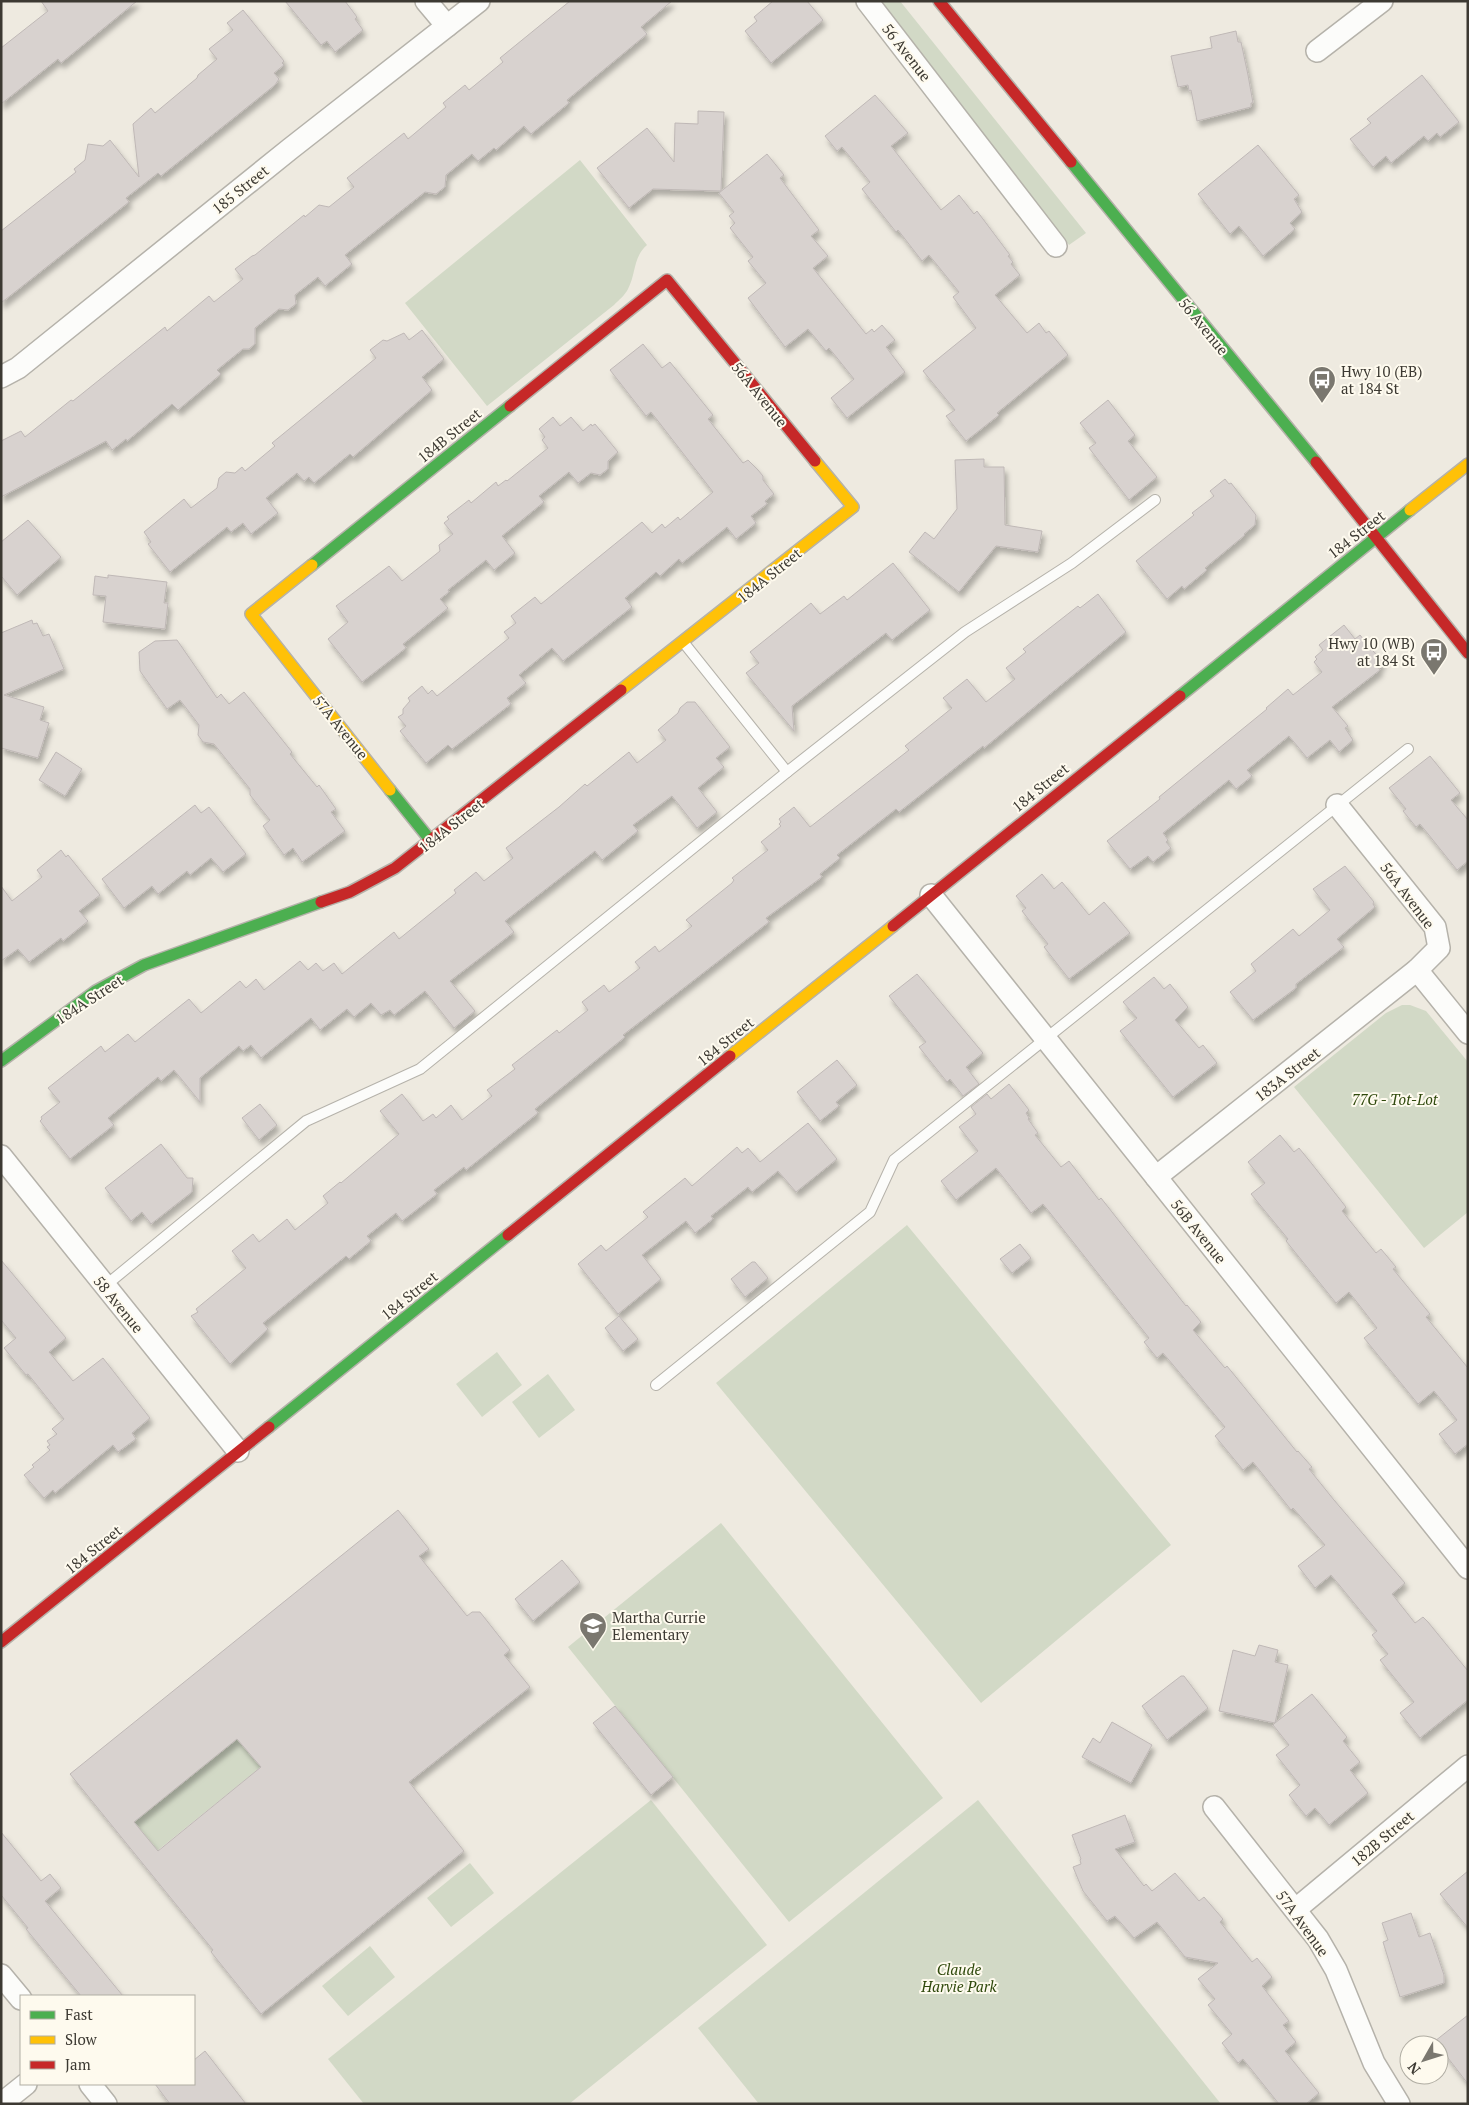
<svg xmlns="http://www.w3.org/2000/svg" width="1469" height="2105" font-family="'PT Serif',serif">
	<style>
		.green { fill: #d2d9c6 }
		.building { fill: #d8d2cf; stroke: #bfb8b6; fill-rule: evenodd; filter: url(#shadow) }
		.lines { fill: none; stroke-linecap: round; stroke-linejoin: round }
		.lane-casing { stroke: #b5b2aa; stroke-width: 12 }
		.street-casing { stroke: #b5b2aa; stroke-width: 24 }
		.fast-casing { stroke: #b5b2aa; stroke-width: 14 }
		.slow-casing { stroke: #b5b2aa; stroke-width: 14 }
		.jam-casing { stroke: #b5b2aa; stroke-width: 14 }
		.lane { stroke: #fcfcfa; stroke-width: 10 }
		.street { stroke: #fcfcfa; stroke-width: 21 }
		.fast { stroke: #4caf50; stroke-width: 11 }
		.slow { stroke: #ffc107; stroke-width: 11 }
		.jam { stroke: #c62828; stroke-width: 11 }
		.labels { text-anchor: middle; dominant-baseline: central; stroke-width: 4; stroke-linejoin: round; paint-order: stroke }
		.street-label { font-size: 15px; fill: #3c3932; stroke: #fefaee }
		.poi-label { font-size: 15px; fill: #3c3932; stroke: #fefaee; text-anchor: start }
		.park-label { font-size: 15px; font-style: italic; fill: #2f490c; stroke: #fefaee }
	</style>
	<defs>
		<filter id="shadow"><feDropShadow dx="3" dy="5.5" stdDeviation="2.5" flood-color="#0004"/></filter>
	</defs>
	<rect width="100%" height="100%" fill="#eeeae0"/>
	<!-- green -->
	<g class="green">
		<path d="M879,1H900L1086,233L1069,245Z"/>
		<path d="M580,160L647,245C633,257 636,274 628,289C625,295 619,300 614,305L487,406L405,303Z"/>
		<path d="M1402,1005H1410L1426,1011L1468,1062V1212L1424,1248L1294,1087L1386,1013Z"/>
		<path d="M907,1225L1171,1545L981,1703L716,1383Z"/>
		<path d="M497,1352L522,1385L482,1417L456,1384Z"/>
		<path d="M548,1374L575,1410L539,1438L512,1402Z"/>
		<path d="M721,1523L943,1798L789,1922L568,1647Z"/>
		<path d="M237,1739L261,1767L157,1851L134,1822Z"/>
		<path d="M651,1800L767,1945L569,2104H364L328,2059Z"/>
		<path d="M978,1800L1221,2104H759L698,2028Z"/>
		<path d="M470,1863L494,1893L451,1927L427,1898Z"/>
		<path d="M370,1946L395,1977L348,2016L322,1986Z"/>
	</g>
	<!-- building -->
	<g class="building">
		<path d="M41,1H137L61,63L58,59L1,104V48L48,11Z"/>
		<path d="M285,1H345L357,17L355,19L363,30L335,52L327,41L321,45Z"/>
		<path d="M570,1H672L641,27L647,34L567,100L569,103L531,134L524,126L496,150L494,148L478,161L472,154L446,175L445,187L436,194L425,192L345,255L352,264L325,286L318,277L295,295L296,304L288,310L279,309L255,328V344L249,349H243L217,370L221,374L178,410L172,404L127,441L126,439L112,450L106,441L1,497V441L21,431L25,437L71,400L73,401L165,327L167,331L209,296L214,302L243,279L235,269L252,256L255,255L304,215L305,217L319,205L329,207L354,187L347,178L404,133L408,139L446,107L443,103L465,85L469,90L503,62L500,58Z"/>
		<path d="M773,1H807L823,20L771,63L745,31L757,21L754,17Z"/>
		<path d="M243,10L284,61L282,63L284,65L274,73L279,79L275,85L161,176L158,173L126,198L129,202L1,303V231L76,172L74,169L85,160L88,144L103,146L110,140L139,177L133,124L151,108L155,113L197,78L198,75L217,59L209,49L233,30L227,23Z"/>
		<path d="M1236,31L1238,42H1241L1248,75L1253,103H1251V107L1197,121L1191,90L1189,91L1188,85L1178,87L1171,56L1212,48L1210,37Z"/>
		<path d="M1422,75L1459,122L1440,137L1437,133L1428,141L1424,136L1391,163L1386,156L1373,167L1350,139L1371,123L1367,119Z"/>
		<path d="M875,95L908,133L891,146L941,210L959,195L974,214L977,211L1010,255L1008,256L1013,262L1011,264L1020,275L995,295L1027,333L1039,323L1046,333L1049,331L1068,355L997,413L999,415L966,441L946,416L955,410L923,371L976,328L953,297L959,292L929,255L922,261L898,230L896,232L862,189L870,182L842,147L837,151L825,136Z"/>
		<path d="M698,111L724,112L721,191L653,189L629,208L597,168L647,128L674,162L675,123L698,124Z"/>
		<path d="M1258,145L1299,195L1294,199L1302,212L1290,223L1295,229L1263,256L1239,226L1230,234L1198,194Z"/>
		<path d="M767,154L784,175L780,178L819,230L811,236L828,256L813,268L866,334L872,329L874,332L882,325L895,340L886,347L905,372L847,418L831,398L854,379L829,348L826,351L808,329L785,347L748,298L766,283L748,261L753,257L730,228L735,223L729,216L734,212L719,193Z"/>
		<path d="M422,330L444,359L422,377L432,390L353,457L350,454L314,483L309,477L304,481L297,473L266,498L278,513L251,534L243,523L231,532L227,527L170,572L148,544L151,542L144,532L184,499L191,508L217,488L219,478L226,472L235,473L242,467L245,471L275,446L272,443L376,358L370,350L383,340L387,341L404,333L409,340Z"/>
		<path d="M643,344L662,368L670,362L713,415L708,419L743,463L748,460L758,470L763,476V480L774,494L765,501L767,504L751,516L756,523L736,539L727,527L682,563L679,559L660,576L656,572L625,598L632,607L563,661L552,648L519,675L526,683L507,698L511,704L452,749L448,745L426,763L400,731L406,726L398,717L403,714V709L410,701L408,698L422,686L428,694L432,690L437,696L509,638L504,632L516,623L511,616L535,597L541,604L642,522L652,533L662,524L665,528L678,517L680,520L713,492L651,412L646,416L610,370Z"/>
		<path d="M1108,400L1135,435L1128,441L1157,477L1129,500L1089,448L1096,443L1080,423Z"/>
		<path d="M553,417L560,426L571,417L583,431L591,424L592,426L595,424L618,452L608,461V469L600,475L591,473L578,483L569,472L539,496L544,502L502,536L515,553L494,570L486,560L448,590L449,592L440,599L448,608L403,644L406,648L362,682L328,639L348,622L336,606L389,566L402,581L440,551L439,545L453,534L444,523L449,519L447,517L469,500L471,503L496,482L498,486L506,480L507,481L548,448L542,440L545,437L539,429Z"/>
		<path d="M984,459V467H1004L1005,525L1042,531L1038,552L996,546L959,592L909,552L925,532L934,539L957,509L955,460Z"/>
		<path d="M1225,479L1229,484L1231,483L1256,515L1255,525L1244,534L1245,535L1205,568L1207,570L1184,589L1182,586L1167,599L1136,561L1194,515L1192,513L1214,496L1210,491Z"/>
		<path d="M28,520L61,557L17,595L1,576V542Z"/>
		<path d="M893,563L930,610L892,640L886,633L792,706L794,731L746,673L759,663L750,652L811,603L820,614L844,596L847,600Z"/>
		<path d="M108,575L167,582L164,603H168L165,629L103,622L106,596L93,595L95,576L108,578Z"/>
		<path d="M1098,594L1126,632L984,748L983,746L899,812L896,809L837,855L840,858L820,874L822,877L766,918L769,922L623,1035L625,1037L535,1109L538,1113L466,1170L464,1167L434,1190L437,1194L402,1221L396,1213L367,1236L371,1241L349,1259L346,1256L263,1323L268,1329L230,1364L191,1316L198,1312L196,1309L246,1268L232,1251L253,1234L259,1242L287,1219L295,1230L328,1203L323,1196L340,1182L341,1183L399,1134L380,1111L402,1094L423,1121L433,1114L436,1118L451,1105L462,1120L492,1096L487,1090L515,1069L512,1065L557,1030L559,1033L588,1010L582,1002L604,985L609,992L640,968L635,962L655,946L659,952L692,926L686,920L732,883L734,880L732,878L768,850L761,842L781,826L779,824L781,822L779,819L794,807L810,827L909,750L905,746L952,708L943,698L967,679L986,702L1015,679L1006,668L1026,652L1023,649L1078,606L1080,608Z"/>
		<path d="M32,620L33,624L37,623L43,636L49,634L64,669L4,695L44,707L40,720L49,723L38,758L1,748V633Z"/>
		<path d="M1344,625L1355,639L1360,635L1383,663L1378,667L1380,670L1332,707L1348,726L1345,728L1353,740L1339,752L1330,740L1307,758L1289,736L1247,770L1252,776L1236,789L1229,780L1163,833L1168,840L1166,842L1171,848L1153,862L1148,856L1130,869L1107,841L1160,799L1159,797L1267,709L1266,708L1288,689L1293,695L1322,672L1314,662L1317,659L1315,657L1323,650L1319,645Z"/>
		<path d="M177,640L217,698L221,694L229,704L244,692L292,752L290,754L317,787L319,785L336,809L331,812L345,831L302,862L293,848L284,855L263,826L270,820L250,795V789L214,744L203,742L198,735L199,725L180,700L167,709L140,671L139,652L155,641Z"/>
		<path d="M687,702H695L730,747L716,758L724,767L698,788L717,812L697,828L672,796L633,825L638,831L602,860L595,851L505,921L514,932L450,981L475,1011L454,1028L425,991L394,1015L390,1010L381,1015L371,1003L354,1017L347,1009L320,1030L311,1018L261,1058L251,1045L243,1051L239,1046L200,1078V1102L174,1070L161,1081L158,1077L108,1118L114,1125L70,1159L40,1121L42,1119L41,1117L60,1102L48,1088L101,1046L105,1052L128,1034L135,1042L189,999L201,1013L240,981L246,988L256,979L264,990L300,961L308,970L316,963L323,971L334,963L342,974L394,932L399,939L456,893L454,890L476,872L484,881L513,858L506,848L559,807L585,784L587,786L629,752L637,763L666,740L658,730L678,713L680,708Z"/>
		<path d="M56,752L82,769L65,796L39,780Z"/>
		<path d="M1430,756L1460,793L1451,800L1468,820V861L1457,870L1420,824L1416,827L1403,811L1406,809L1389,788Z"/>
		<path d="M195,805L201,813L209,807L246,854L223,872L211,858L190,875L187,871L158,894L152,886L124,908L102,879Z"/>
		<path d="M61,850L66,857L68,855L100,895L79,911L88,921L63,941L61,938L29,962L18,949L1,961V886L12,901L42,877L37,870Z"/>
		<path d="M1345,866L1374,902L1373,904L1375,907L1337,939L1344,947L1296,984V988L1253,1020L1230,992L1256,971L1251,964L1293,929L1299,936L1330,910L1313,889Z"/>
		<path d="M1042,874L1054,889L1062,882L1089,915L1104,902L1130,933L1069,979L1044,947L1048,944L1022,911L1026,908L1016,896Z"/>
		<path d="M917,974L983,1053L966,1067L979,1084L963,1096L950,1079L947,1082L919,1047L926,1042L889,996Z"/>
		<path d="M1154,977L1164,989L1170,984L1188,1007L1175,1020L1199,1048L1203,1045L1217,1063L1173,1097L1120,1031L1137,1018L1123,1002Z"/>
		<path d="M837,1060L857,1085L836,1102L839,1106L820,1121L797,1092Z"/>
		<path d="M1009,1084L1029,1110L1026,1113L1029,1118L1028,1119L1038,1133L1035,1135L1061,1167L1069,1161L1099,1200L1101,1198L1186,1306L1187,1305L1201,1322L1193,1330L1225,1368L1227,1366L1297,1452L1298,1451L1312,1467L1309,1469L1334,1500L1405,1583L1392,1594L1415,1623L1423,1617L1428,1622L1468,1671V1700L1420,1738L1400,1713L1414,1702L1380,1660L1388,1654L1372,1635L1377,1631L1331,1575L1315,1588L1298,1566L1325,1545L1293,1508L1291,1510L1253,1462L1243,1470L1215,1436L1225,1427L1163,1353L1157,1358L1144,1342L1149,1338L1043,1204L1031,1213L996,1168L956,1200L941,1181L978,1151L959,1127L976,1114L971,1107L987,1094L991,1099Z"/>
		<path d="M260,1104L277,1125L259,1140L242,1118Z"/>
		<path d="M808,1123L837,1159L796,1192L778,1171L752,1192L748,1187L711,1216L713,1219L695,1233L686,1221L642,1255L661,1279L618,1314L578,1264L601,1245L606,1251L648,1217L643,1212L685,1178L692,1186L737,1147L742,1153L748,1148L760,1162Z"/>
		<path d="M1280,1135L1294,1152L1299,1148L1312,1164L1346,1207L1342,1211L1376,1253L1381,1249L1396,1267L1393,1269L1430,1314L1426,1317L1468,1368V1444L1455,1454L1439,1434L1457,1420L1434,1391L1418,1404L1364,1338L1377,1328L1349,1292L1336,1303L1286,1241L1288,1239L1251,1194L1265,1183L1248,1162Z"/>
		<path d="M161,1144L187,1178H193L192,1192L151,1224L142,1212L131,1221L105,1188Z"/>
		<path d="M1020,1244L1031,1258L1012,1273L1000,1259Z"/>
		<path d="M1,1260L66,1338L49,1352L73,1381L103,1358L150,1418L132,1433L136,1439L118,1452L113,1445L55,1493L53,1490L44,1498L24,1475L34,1467L32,1465L50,1450L47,1447L50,1445L47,1441L57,1434L52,1429L64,1419L28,1374L26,1375L4,1348L16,1338L1,1320Z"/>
		<path d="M752,1262H755L768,1278L745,1297L731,1279Z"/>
		<path d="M619,1316L638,1339L623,1351L605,1328Z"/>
		<path d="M398,1510L429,1549L419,1556L467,1616L472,1612H480L510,1650L504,1655L530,1687L409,1782L464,1851L261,2014L211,1952L213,1950L70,1774ZM237,1739L261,1767L158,1851L134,1822Z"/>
		<path d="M562,1560L580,1582L533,1621L515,1599Z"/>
		<path d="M1259,1645L1278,1650L1275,1662L1288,1665L1275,1723L1312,1694L1347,1737L1343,1741L1360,1762L1350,1770L1368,1793L1329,1825L1315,1808L1306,1816L1289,1795L1300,1785L1276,1755L1289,1745L1273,1725L1275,1723L1219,1711L1233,1650L1255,1656Z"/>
		<path d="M1181,1676H1184L1208,1708L1167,1740L1142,1706Z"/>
		<path d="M615,1706L673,1777L651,1795L593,1723Z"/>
		<path d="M1112,1722L1152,1745L1131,1783L1082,1757L1093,1738L1100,1743Z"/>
		<path d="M1125,1815L1135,1842L1115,1849L1144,1886L1146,1884L1152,1891L1175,1873L1199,1901L1204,1897L1223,1919L1220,1922L1252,1962L1257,1958L1272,1977L1262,1986L1289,2021L1283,2025L1296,2042L1285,2051L1319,2093L1306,2104H1279L1243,2059L1238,2063L1222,2043L1232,2034L1208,2005L1215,1999L1198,1979L1218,1963L1185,1957L1157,1922L1134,1938L1115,1916L1107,1921L1083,1891L1073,1867L1081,1864L1080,1860L1081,1859L1072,1835Z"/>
		<path d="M1,1832L41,1881L50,1874L61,1888L45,1901L123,1996H81L26,1929L28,1928L1,1895Z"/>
		<path d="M1468,1871V1928L1440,1894Z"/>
		<path d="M1411,1913L1419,1937L1430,1933L1444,1975V1983L1400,1997L1383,1942L1388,1940L1382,1923Z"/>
		<path d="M1468,2015V2084L1435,2041Z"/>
		<path d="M205,2051L246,2104H170L155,2084H194V2060Z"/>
	</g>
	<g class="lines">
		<defs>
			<g id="lane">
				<path d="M684,643L787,772"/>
				<path d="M105,1286L306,1121L420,1069L787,772L965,632L1072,563L1155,500"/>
				<path d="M656,1385L870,1212L894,1160L1408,749"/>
			</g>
			<g id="street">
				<path d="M426,1L447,26"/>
				<path d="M867,1L1056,246"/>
				<path d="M1317,51L1382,1"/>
				<path d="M1,377L18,368L290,149L479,1"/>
				<path d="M931,895L1468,1568"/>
				<path d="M1417,970L1468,1033"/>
				<path d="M1,1156L238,1451"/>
				<path d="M1156,1177L1417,970L1439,948L1435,927L1337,805"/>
				<path d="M1214,1807L1318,1939L1336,1970L1374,2063L1399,2104"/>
				<path d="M1296,1909L1468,1766"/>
				<path d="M1,1975L21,1999"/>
				<path d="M90,2084L106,2104"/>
				<path d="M1,2104L26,2084"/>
			</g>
			<g id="fast">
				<path d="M1071,162L1316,462"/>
				<path d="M312,565L510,406"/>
				<path d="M1180,696L1410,510"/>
				<path d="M390,790L431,841"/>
				<path d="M1,1061L96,991L144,965L321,902"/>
				<path d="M269,1427L508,1235"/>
			</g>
			<g id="slow">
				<path d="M1410,510L1468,464"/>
				<path d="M312,565L251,614L390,790"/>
				<path d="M621,690L853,507L815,461"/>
				<path d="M730,1056L893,926"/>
			</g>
			<g id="jam">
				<path d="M939,1L1071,162"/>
				<path d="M510,406L667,280L815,461"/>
				<path d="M1316,462L1468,653"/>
				<path d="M321,902L350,892L395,868L621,690"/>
				<path d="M893,926L1180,696"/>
				<path d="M508,1235L730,1056"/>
				<path d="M1,1642L269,1427"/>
			</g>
		</defs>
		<!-- lane casing -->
		<use href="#lane" class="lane-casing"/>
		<!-- street casing -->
		<use href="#street" class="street-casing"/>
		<!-- fast casing -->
		<use href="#fast" class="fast-casing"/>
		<!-- slow casing -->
		<use href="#slow" class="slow-casing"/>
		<!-- jam casing -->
		<use href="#jam" class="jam-casing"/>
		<!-- lane -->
		<use href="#lane" class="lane"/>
		<!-- street -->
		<use href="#street" class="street"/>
		<!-- fast -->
		<use href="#fast" class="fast"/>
		<!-- slow -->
		<use href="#slow" class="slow"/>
		<!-- jam -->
		<use href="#jam" class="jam"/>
	</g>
	<!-- icons -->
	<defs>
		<symbol id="bus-pin" viewBox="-11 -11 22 30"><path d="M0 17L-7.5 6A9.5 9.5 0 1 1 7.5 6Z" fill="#7a776f" stroke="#fefaee"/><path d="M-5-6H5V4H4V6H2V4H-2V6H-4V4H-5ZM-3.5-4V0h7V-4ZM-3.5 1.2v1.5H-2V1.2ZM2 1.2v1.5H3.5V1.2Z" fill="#fff"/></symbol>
		<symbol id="school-pin" viewBox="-11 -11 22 30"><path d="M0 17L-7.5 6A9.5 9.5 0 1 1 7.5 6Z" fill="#7a776f" stroke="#fefaee"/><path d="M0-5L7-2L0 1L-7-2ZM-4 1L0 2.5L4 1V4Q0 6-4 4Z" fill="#fff"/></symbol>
	</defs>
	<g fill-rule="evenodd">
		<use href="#bus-pin" x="1306" y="364" width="32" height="43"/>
		<use href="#bus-pin" x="1418" y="636" width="32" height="43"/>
		<use href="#school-pin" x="577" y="1610" width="32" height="43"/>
	</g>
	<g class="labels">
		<!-- street labels -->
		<g class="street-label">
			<text transform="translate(907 52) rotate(52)">56 Avenue</text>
			<text transform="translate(240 189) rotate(-39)">185 Street</text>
			<text transform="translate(1204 326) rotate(51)">56 Avenue</text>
			<text transform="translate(760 394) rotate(51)">56A Avenue</text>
			<text transform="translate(449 435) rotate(-39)">184B Street</text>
			<text transform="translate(1356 534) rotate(-38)">184 Street</text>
			<text transform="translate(769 575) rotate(-39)">184A Street</text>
			<text transform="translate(341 727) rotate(51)">57A Avenue</text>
			<text transform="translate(1040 787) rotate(-39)">184 Street</text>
			<text transform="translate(451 825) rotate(-38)">184A Street</text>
			<text transform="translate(1408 895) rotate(53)">56A Avenue</text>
			<text transform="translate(89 999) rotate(-33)">184A Street</text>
			<text transform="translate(725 1041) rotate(-39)">184 Street</text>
			<text transform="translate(1287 1074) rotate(-38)">183A Street</text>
			<text transform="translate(1199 1231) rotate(51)">56B Avenue</text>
			<text transform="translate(409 1295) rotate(-39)">184 Street</text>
			<text transform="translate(119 1304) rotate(51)">58 Avenue</text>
			<text transform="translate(93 1549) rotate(-39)">184 Street</text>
			<text transform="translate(1382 1838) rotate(-40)">182B Street</text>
			<text transform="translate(1303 1923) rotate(54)">57A Avenue</text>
		</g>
		<!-- poi labels -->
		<g class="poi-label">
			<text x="1341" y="371">Hwy 10 (EB)<tspan x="1341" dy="17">at 184 St</tspan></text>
			<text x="1415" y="643" text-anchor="end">Hwy 10 (WB)<tspan x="1415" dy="17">at 184 St</tspan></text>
			<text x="612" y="1617">Martha Currie<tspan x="612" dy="17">Elementary</tspan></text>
		</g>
		<!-- park labels -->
		<g class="park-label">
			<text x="1395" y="1099">77G - Tot-Lot</text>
			<text x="959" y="1969">Claude<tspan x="959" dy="17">Harvie Park</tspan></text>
		</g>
	</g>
	<!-- border -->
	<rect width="1469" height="2105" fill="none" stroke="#3c3932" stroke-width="5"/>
	<!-- legend -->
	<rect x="20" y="1995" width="175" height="90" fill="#fefaee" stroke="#b0ada3"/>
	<rect x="30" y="2011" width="25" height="8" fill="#4caf50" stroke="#b0ada3"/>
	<text x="65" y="2020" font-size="15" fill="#3c3932">Fast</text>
	<rect x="30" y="2036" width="25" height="8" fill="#ffc107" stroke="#b0ada3"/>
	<text x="65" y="2045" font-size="15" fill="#3c3932">Slow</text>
	<rect x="30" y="2061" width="25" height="8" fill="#c62828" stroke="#b0ada3"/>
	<text x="65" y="2070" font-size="15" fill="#3c3932">Jam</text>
	<!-- north arrow -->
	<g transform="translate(1424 2060) rotate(231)"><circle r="24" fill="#fefaee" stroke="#b0ada3"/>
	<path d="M0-4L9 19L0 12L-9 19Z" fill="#7a776f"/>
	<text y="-8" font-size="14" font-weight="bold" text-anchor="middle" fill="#3c3932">N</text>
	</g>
</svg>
